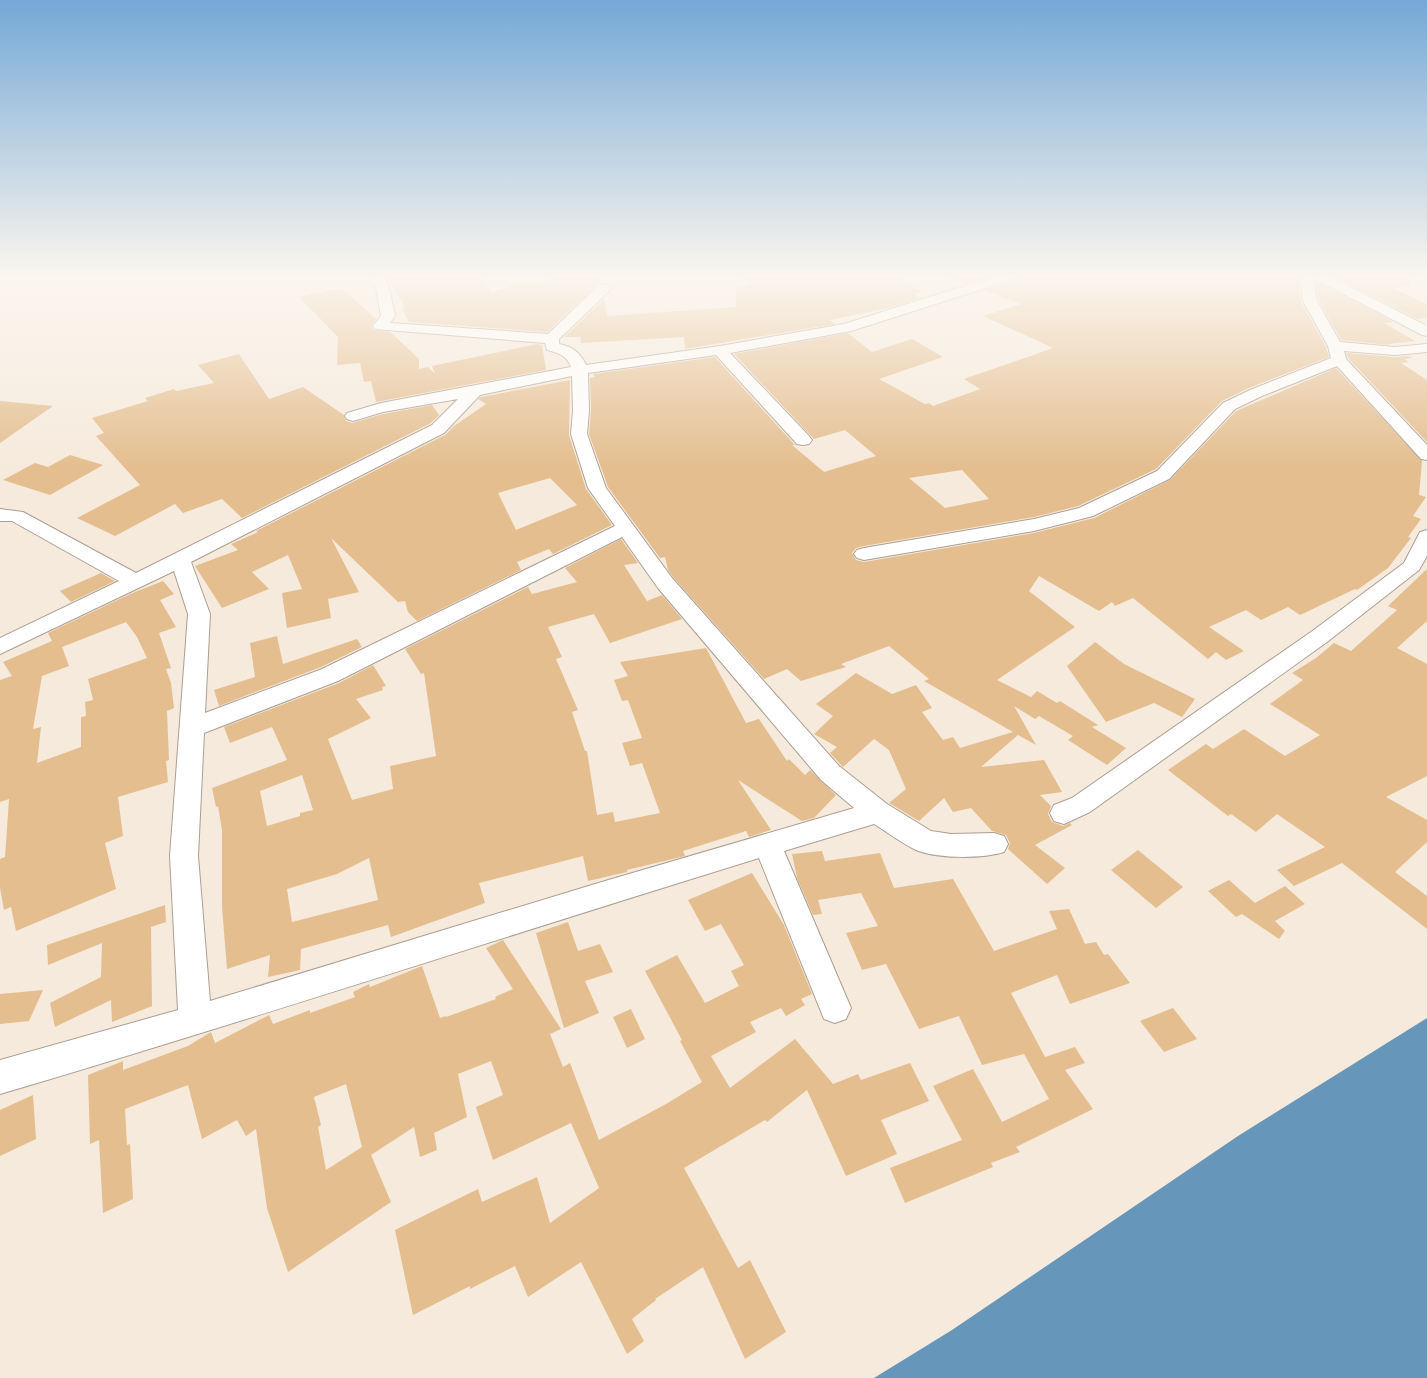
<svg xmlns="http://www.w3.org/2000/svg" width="1427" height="1378" font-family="Helvetica,sans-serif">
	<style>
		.water { fill: #6697bb }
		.building { fill: #e4be8f; fill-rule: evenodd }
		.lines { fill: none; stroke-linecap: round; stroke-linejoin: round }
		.minor-casing { stroke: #aa9f92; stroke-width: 2 }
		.minor { fill: #fff; fill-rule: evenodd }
	</style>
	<rect width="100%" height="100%" fill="#f6eadc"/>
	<!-- water -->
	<path class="water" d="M1427,1018V1378H874L952,1330L1238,1136Z"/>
	<!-- building -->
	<g class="building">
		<path d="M386,274H478L492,292L528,281L532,284L538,283L567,274H599L601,283L598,284L547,332L409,322L402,308L405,307Z"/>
		<path d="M732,274H896L922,292L913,294L921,298L888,308L830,320L835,324L685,349L684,337L581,343L580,337H564L604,299L607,316L736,307V288L752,283Z"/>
		<path d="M946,274H995L966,284L946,276Z"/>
		<path d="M1024,274H1298L1301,302L1326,347L1329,357L1249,388L1222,401L1156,469L1078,506L1034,517L864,546L856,548L852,553L856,560L864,562L1034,533L1094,518L1170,480L1236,411L1336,368L1422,461L1419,495L1426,497L1413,516L1421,519L1408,537L1411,538L1388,568L1357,590L1355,589L1300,615L1288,607L1261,620L1246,610L1209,627L1244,651L1226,660L1216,652L1208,659L1133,598L1115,606L1112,602L1099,611L1039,576L1029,591L1075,627L997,680L1031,697L1037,691L1057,703L1060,701L1098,725L1092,727L1126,748L1107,765L1068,740L1073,736L1039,716L1035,719L1014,706L1036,745L1018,735L981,767L1044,760L1062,792L1040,795L1051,806L1048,814L1052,822L1063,826L1070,823L1072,825L1035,845L1065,868L1047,884L1008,849L1010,843L1006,835L992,831L971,808L953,812L944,798L919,821L889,803L906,789L889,750L874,739L843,767L830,753L837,747L814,734L833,716L816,704L856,673L892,694L916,685L932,708L922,712L943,740L953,737L960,748L1013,732L924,681L929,679L889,646L841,664L846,667L801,681L787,669L764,679L673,577L668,570L665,557L660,558L608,487L589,434L591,411L590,378L595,377L593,374L715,357L795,445H792L824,472L876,456L845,430L814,439L734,354L848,333L872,352L912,339L943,357L879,379L925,404L929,403L933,406L980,389L964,379L1053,348L983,316L1021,304L984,290L1021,279ZM962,470L989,499L945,508L909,478Z"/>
		<path d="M1330,274H1410V286L1392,288L1427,304V318L1417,319Z"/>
		<path d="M1316,281L1393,322L1384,323L1415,341L1388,344L1390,345L1341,340L1319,300Z"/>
		<path d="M341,288L376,319L371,326L373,330L390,332L419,359V369L428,367L435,374L432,366L537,344L542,345L546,370L376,402L371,381L364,382L360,363L337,365L338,337L299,297Z"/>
		<path d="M1346,353L1395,357L1408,356L1413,358L1404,359L1409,362L1401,363L1427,380V442L1348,358Z"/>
		<path d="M239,354L269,399L303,387L344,415L346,421L352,423L383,414L432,405L439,415L431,423L242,518L222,499L183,513L175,504L115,536L77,518L140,485L96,436L104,433L92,418L148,401L145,398L174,389L176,391L214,383L198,365Z"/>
		<path d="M570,380L569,435L586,489L612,525L553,554L549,549L517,562L521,570L417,621L408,612L405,601L398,602L331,538L359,592L328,599L331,618L287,628L282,593L302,589L288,555L252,572L269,589L222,608L195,566L238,550L231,544L258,532L256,531L445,435L454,426L486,404L478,399L481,397ZM550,478L577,505L516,530L498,493Z"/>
		<path d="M0,401L53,406L0,443Z"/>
		<path d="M70,455L103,465L50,495L3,480L35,463L48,467Z"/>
		<path d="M621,539L638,563L624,565L647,601L662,595L682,619L610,643L594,614L548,627L562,657L556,659L578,710L572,712L585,751H587L597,815L613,812L615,822L660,813L642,763L630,766L622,743L642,738L628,700L622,701L614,680L628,676L620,662L706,648L746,723L759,719L787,761L789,759L805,775L810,770L836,795L814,818L802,821L738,780L771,830L749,837L746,831L683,851L685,856L627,870V872L588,881L583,856L479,883L485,903L391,937L388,925L301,949L300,970L268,977L270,955L227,969L222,907V830L218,806L216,807L212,788L287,760L272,727L230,743L224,727L339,683L373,665L386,686L382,687L383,690L356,699L371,718L328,739L352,800L393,789L390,766L436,756L424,673L421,674L405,649L528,587L532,594L577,582L565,568ZM302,775L313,810L300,813V816L267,826L260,791ZM369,858L378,900L292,922L287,889L337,874Z"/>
		<path d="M1427,569V621L1397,648L1427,664V776L1386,797L1427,820V842L1395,872L1427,896V929L1342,863L1294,886L1277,870L1325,847L1277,814L1256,832L1231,814L1228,816L1168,770L1206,744L1213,749L1244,729L1285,756L1320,735L1270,704L1303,680L1292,673L1316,658L1334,643L1351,651L1397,610L1388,606Z"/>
		<path d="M101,573L115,581L71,602L60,591Z"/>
		<path d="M163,581L174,594L160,600L176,627L159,633L171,668L166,669L171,683L174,708L167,711L169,760L166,761L168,782L118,797L123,836L105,843L116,889L16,931L11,907L4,910L0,888V859L5,857L9,799L0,802V680L12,676L3,662L52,641L48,633L130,594ZM126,622L137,637L147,658L88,679L93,700L85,702L86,716L81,717V747L37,763L41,727L33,729L42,676L69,666L62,647Z"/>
		<path d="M277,636L283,664L357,639L362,647L321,667L219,706L214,690L255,677L250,643Z"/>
		<path d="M1095,642L1124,664L1195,699L1182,717L1154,703L1106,722L1067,666Z"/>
		<path d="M1138,850L1183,887L1156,908L1111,870Z"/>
		<path d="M822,851L825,861L880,853L894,888L953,879L994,951L1057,929L1049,911L1069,909L1085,944L1096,942L1104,955L1108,954L1130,983L1070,1004L1057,975L1011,993L1045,1057L1075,1047L1085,1063L1065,1070L1093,1109L1016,1147L1020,1152L991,1163L993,1167L905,1203L890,1168L962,1140L933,1086L973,1069L1002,1122L1049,1099L1024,1054L982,1065L959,1016L919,1029L886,964L862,970L846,933L878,926L861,893L818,900L822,914L813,915L797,878L792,854Z"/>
		<path d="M752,873L784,925L812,994L801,999L805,1005L786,1016L781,1008L750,1022L756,1032L711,1056L730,1088L795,1039L833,1084L858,1074L861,1080L910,1063L929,1101L881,1120L897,1154L846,1176L807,1090L767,1122L765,1120L684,1168L738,1268L750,1260L786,1332L745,1359L703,1267L655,1299L656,1300L632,1319L644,1341L627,1354L581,1262L528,1297L515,1266L470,1289V1286L413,1315L395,1230L478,1189L482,1202L537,1177L550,1223L599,1188L571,1123L493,1160L476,1107L503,1095L491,1061L458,1074L467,1117L434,1133L437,1150L420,1157L414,1127L371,1155L391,1202L288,1272L267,1208L256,1129L246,1136L237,1120L202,1139L188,1085L125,1109L127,1145L130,1144L133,1199L103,1213L99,1140L90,1144L88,1075L123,1061V1070L188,1046L211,1032L215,1043L269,1015L273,1024L310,1010V1013L355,997L353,992L369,984L370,987L422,966L440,1018L446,1016V1017L496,999L495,997L513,989L486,948L503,940L561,1029L550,1034L563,1067L570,1063L599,1140L666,1104L702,1082L680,1041L682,1040L645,971L677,955L705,1003L739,986L731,971L744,965L721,924L705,931L688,900ZM346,1084L362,1147L326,1170L318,1127L321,1125L314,1097Z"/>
		<path d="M1229,880L1255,903L1285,886L1305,904L1275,921L1285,931L1279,939L1242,914L1236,917L1208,891Z"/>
		<path d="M165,905L166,922L151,927L152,1006L112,1022L111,1000L55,1027L50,1003L101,977L102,943L48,965L47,945Z"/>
		<path d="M568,922L578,951L600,944L613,972L585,981L599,1013L564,1028L536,933Z"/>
		<path d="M43,990L29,1021L0,1024V994Z"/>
		<path d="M1173,1008L1197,1039L1164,1052L1140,1021Z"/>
		<path d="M631,1009L645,1039L627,1048L613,1017Z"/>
		<path d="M33,1095L36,1139L0,1156V1110Z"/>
	</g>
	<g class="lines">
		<defs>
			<g id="minor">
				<path d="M369,274H382L389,288L395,316L390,323L548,334L599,285H609L611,288L609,291L559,339V344C571,346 581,353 586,365L720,346L844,324L1002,274H1022L1020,277L851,331L730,353L809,436L812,440L809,444L803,445L797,444L716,355L588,373L589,411L587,434L606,488L672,578L839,766L887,804L931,831L951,834L994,833L1004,836L1008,844L1004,852C982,859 935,859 914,849C900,842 887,832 874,824L784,851L851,1008L846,1019L835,1023L824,1019L759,858C506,936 254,1019 0,1094V1060L178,1010L170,856L188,614L174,571L0,654V638L119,581L12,521H0V509L23,512L136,573L432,425L458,399L383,412L353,421L347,419L345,416L347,413L381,403L571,367C567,355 558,353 547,350L545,343L375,329L373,326L381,316L376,288ZM572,376L573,411L571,434L588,488L615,526L322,669L205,713L210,614L191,562L444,433L480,395ZM622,537L658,588L821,780L854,808L605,881L210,1001L198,856L204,733L338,681Z"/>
				<path d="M1300,274H1325L1427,326V336L1422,335L1313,278L1317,301L1340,342L1395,347L1427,344V352L1395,355L1344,351L1346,359L1427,445V460L1421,459L1337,366L1262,396L1235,409L1169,479L1093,516L1034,531L864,560L857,558L854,554L857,550L864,548L1034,519L1079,508L1157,471L1223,403L1250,390L1331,358L1328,346L1303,301Z"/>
				<path d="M1427,530V556L1419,570L1327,642L1090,812L1064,824L1054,821L1050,813L1054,805L1072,798L1311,632L1404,563L1420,532Z"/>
			</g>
		</defs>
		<!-- minor casing -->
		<use href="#minor" class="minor-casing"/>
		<!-- minor -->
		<use href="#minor" class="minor"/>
	</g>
	<!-- sky -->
	<linearGradient id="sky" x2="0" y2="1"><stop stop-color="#74a8d6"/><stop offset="0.59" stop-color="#fbf6ef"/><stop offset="1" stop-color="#fbf6ef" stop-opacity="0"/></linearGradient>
	<rect width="1427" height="467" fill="url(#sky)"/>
</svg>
